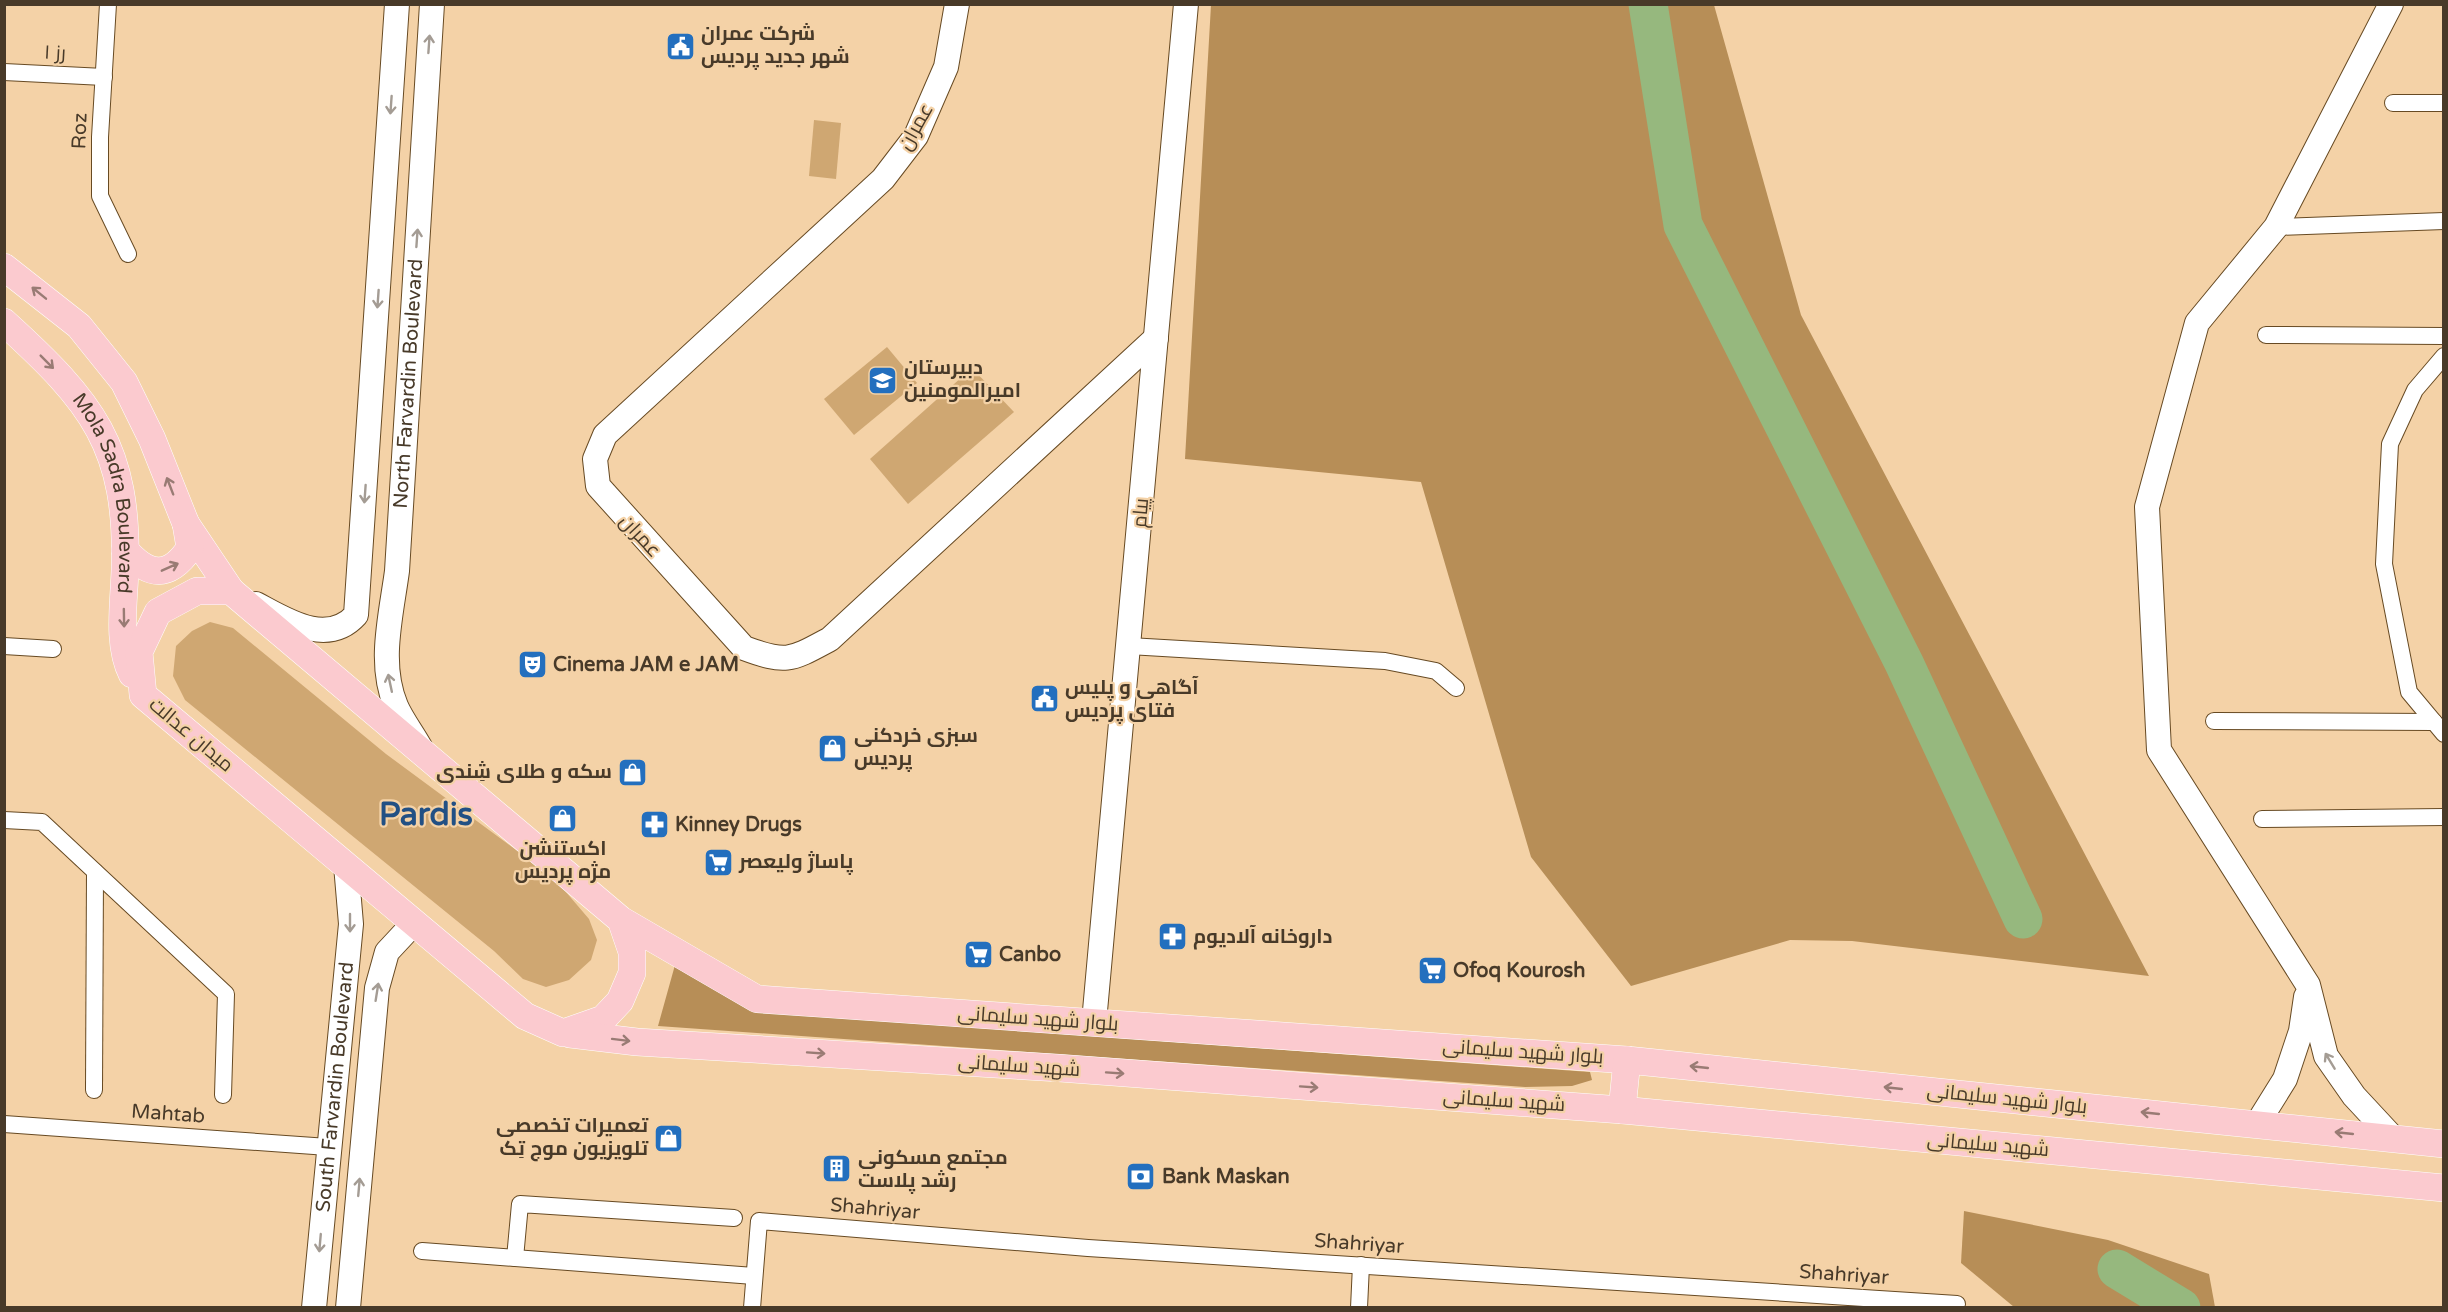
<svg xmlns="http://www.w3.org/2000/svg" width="2448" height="1312" font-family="'Varela Round',Cairo,sans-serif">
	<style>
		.green { fill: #cfa772 }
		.forest { fill: #b78e57 }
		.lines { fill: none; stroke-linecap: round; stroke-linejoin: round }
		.river { stroke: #96b87e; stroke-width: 39 }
		.street-casing { stroke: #674a23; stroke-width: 18 }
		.secondary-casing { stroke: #674a23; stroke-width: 26 }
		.primary-casing { stroke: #fff; stroke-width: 28 }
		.street { stroke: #fff; stroke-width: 16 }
		.secondary { stroke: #fff; stroke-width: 24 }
		.primary { stroke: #fbcacf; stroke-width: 27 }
		.oneway { stroke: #a49c94 }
		.oneway2 { stroke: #997b74 }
		.labels { text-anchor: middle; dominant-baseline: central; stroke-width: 4.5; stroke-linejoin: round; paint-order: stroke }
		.poi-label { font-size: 20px; font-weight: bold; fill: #483a29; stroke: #f4d2a7; text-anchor: start }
		.street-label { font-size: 20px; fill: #483a29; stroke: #f4d2a7 }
		.town-label { font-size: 32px; font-weight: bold; fill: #225084; stroke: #f4d2a7 }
	</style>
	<rect width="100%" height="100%" fill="#f4d2a7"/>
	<!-- green -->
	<g class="green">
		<path d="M814,120L841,123L836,179L809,176Z"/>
		<path d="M887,347L917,383L854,435L824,399Z"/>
		<path d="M972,368L1014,412L908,504L870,459Z"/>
		<path d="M210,622L233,628L386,754L554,878L589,919L597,940L591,960L569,980L546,987L523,979L494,951L185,700L173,676L176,646L192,631Z"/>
	</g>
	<!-- forest -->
	<g class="forest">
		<path d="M1211,5H1714L1801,315L2149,976L1852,941L1790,940L1631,986L1531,857L1421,482L1185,459Z"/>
		<path d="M675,965L756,1012L1590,1072L1592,1080L1572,1086L1525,1087L658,1026Z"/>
		<path d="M1964,1211L2108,1240L2209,1274L2215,1307H2014L1961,1263Z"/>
	</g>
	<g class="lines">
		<!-- river -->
		<g class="river">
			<path d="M1648,4L1683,225L1904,663L2023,919"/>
			<path d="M2117,1269L2181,1308"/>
		</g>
		<defs>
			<g id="street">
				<path d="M108,4L100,137V196L128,254"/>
				<path d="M4,72L104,77"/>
				<path d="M2393,103H2444"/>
				<path d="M2276,227L2444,221"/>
				<path d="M2266,335L2444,336"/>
				<path d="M2444,356L2415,390L2390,444L2384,564L2409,692L2444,734"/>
				<path d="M4,646L53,649"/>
				<path d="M1129,646L1385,661L1436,671L1456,688"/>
				<path d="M2214,721L2434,722"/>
				<path d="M2262,819L2444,817"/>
				<path d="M4,820L42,822L226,994L223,1095"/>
				<path d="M94,1090L95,872"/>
				<path d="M4,1124L328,1147"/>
				<path d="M422,1251L754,1276"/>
				<path d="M515,1258L520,1204L734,1218"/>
				<path d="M752,1308L759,1221L1088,1248L1957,1304"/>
				<path d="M1359,1308L1361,1265"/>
			</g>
			<g id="secondary">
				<path d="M957,4L946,67L916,136L883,179L605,435L595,459L598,486L744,648C787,664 791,660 830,639L1156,338"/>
				<path d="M2391,4L2276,227L2197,323L2147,507L2159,750L2308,985L2326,1056L2354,1096L2393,1138"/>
				<path d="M256,604C286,620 327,647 356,615L397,4"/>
				<path id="s1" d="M420,747C413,734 402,720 396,706C378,664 391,616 397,571L432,4"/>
				<path d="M1094,1022L1186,4"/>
				<path d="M2257,1124L2285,1079L2301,1031L2306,997"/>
				<path id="s2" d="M314,1308L351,924L346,865"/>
				<path d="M348,1308L377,988L387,952L414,923"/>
			</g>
			<g id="primary">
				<path d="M4,267L79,326L124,382L152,439L186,524L231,591"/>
				<path id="s3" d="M4,322C92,402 129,446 125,570C124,603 117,644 132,674"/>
				<path d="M125,550C149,577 169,579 190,548L186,524"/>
				<path d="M621,920L632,952V973L620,1001L603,1019L563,1033L525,1016L143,695L139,652L158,612L197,591H231L621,920L757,999L1627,1060L2444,1144"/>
				<path d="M570,1034L637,1042L1059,1068L1622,1110L2444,1188"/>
				<path d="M1622,1110L1627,1060"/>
			</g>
		</defs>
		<!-- street casing -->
		<use href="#street" class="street-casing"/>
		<!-- secondary casing -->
		<use href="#secondary" class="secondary-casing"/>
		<!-- primary casing -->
		<use href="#primary" class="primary-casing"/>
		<!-- street -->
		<use href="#street" class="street"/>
		<!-- secondary -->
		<use href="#secondary" class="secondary"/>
		<!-- primary -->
		<use href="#primary" class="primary"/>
	</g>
	<!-- one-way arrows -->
	<defs><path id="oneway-shaft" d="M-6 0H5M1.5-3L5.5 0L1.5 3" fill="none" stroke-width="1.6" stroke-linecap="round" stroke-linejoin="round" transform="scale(1.5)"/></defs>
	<g class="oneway">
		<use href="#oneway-shaft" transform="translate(429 44) rotate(-86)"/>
		<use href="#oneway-shaft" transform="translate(391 105) rotate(94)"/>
		<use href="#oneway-shaft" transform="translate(417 238) rotate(-86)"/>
		<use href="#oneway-shaft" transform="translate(378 299) rotate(94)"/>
		<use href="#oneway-shaft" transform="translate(365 494) rotate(94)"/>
		<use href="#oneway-shaft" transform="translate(390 683) rotate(-102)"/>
		<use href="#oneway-shaft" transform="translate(350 923) rotate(90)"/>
		<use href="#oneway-shaft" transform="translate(377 992) rotate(-81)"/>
		<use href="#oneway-shaft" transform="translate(2330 1061) rotate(-121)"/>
		<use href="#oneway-shaft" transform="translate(359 1187) rotate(-85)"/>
		<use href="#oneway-shaft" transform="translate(320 1243) rotate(95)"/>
	</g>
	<g class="oneway2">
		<use href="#oneway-shaft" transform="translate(39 293) rotate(-141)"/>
		<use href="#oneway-shaft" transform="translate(47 362) rotate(45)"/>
		<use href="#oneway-shaft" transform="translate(170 486) rotate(-111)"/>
		<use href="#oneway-shaft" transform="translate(170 567) rotate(-24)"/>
		<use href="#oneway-shaft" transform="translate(124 618) rotate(89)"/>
		<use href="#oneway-shaft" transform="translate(621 1040) rotate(7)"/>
		<use href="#oneway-shaft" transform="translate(816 1053) rotate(4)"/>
		<use href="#oneway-shaft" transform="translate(1699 1067) rotate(-174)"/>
		<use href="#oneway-shaft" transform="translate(1115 1073) rotate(4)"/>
		<use href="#oneway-shaft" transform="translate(1309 1087) rotate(4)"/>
		<use href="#oneway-shaft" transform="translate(1893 1088) rotate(-174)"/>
		<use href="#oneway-shaft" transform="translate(2150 1113) rotate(-174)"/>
		<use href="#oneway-shaft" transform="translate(2344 1133) rotate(-174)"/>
	</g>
	<!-- icons -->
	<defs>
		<symbol id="civic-square" viewBox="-11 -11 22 22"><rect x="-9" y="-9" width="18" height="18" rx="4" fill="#236fbe" stroke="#f4d2a7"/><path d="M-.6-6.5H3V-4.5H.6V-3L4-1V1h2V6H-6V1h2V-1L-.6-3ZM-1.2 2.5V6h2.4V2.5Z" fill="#fff"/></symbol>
		<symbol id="school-square" viewBox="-11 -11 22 22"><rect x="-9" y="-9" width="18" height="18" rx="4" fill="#236fbe" stroke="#f4d2a7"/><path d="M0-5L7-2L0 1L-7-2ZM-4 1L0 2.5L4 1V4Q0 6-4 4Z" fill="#fff"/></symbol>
		<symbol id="theatre-square" viewBox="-11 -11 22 22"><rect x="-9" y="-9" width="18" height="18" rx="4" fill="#236fbe" stroke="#f4d2a7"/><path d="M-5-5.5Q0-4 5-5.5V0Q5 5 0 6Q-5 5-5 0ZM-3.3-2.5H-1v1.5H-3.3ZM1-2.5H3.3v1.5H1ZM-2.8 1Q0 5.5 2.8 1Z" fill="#fff"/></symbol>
		<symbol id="shop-square" viewBox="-11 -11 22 22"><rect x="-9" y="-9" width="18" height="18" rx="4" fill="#236fbe" stroke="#f4d2a7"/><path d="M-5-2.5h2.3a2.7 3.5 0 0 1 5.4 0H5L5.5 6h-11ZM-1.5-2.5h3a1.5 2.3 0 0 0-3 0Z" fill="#fff"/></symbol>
		<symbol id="pharmacy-square" viewBox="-11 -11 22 22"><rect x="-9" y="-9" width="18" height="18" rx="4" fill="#236fbe" stroke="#f4d2a7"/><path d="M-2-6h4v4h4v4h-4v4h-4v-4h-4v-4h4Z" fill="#fff"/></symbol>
		<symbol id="supermarket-square" viewBox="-11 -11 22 22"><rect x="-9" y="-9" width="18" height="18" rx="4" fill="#236fbe" stroke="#f4d2a7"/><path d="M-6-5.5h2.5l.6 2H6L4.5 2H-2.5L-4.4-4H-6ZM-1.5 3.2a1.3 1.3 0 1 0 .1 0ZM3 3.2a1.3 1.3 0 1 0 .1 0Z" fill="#fff"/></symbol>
		<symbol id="building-square" viewBox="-11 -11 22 22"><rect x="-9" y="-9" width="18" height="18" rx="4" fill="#236fbe" stroke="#f4d2a7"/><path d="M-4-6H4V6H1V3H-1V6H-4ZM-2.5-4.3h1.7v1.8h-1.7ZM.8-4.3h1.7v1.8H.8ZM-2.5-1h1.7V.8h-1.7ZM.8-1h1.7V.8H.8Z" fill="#fff"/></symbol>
		<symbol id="bank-square" viewBox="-11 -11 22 22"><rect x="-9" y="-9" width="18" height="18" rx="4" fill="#236fbe" stroke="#f4d2a7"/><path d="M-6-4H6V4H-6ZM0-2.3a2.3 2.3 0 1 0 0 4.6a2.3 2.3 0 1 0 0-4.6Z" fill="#fff"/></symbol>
	</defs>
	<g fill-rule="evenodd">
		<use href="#civic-square" x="664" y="30" width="33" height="33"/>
		<use href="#school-square" x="866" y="364" width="33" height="33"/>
		<use href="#theatre-square" x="516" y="648" width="33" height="33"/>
		<use href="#civic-square" x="1028" y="682" width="33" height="33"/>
		<use href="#shop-square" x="816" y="732" width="33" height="33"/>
		<use href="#shop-square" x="616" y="756" width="33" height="33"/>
		<use href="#shop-square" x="546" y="802" width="33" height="33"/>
		<use href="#pharmacy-square" x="638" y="808" width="33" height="33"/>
		<use href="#supermarket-square" x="702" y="846" width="33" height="33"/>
		<use href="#pharmacy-square" x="1156" y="920" width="33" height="33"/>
		<use href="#supermarket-square" x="962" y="938" width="33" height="33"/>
		<use href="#supermarket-square" x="1416" y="954" width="33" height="33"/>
		<use href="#shop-square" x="652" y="1122" width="33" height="33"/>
		<use href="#building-square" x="820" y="1152" width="33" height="33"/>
		<use href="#bank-square" x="1124" y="1160" width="33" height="33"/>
	</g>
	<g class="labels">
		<!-- poi labels -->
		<g class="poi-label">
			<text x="701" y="34">شرکت عمران<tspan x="701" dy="23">شهر جدید پردیس</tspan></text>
			<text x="904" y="368">دبیرستان<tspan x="904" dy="23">امیرالمومنین</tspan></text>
			<text x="553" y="665">Cinema JAM e JAM</text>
			<text x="1065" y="688">آگاهی و پلیس<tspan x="1065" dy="23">فتای پردیس</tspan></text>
			<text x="854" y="736">سبزی خردکنی<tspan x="854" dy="23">پردیس</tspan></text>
			<text x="612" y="772" text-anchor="end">سکه و طلای شِندی</text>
			<text x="675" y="825">Kinney Drugs</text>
			<text x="563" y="849" text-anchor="middle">اکستنشن<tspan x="563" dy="23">مژه پردیس</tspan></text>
			<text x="739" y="862">پاساژ ولیعصر</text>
			<text x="1193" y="937">داروخانه آلادیوم</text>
			<text x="999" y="955">Canbo</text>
			<text x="1453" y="971">Ofoq Kourosh</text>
			<text x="648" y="1126" text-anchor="end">تعمیرات تخصصی<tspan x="648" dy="23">تلویزیون موج تِک</tspan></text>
			<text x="858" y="1158">مجتمع مسکونی<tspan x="858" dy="23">رشد پلاست</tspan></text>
			<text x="1162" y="1177">Bank Maskan</text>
		</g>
		<!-- street labels -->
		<g class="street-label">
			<text transform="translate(55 53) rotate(3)">رز ۱</text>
			<text transform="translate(916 127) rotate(-61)">عمران</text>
			<text transform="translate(80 131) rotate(-88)">Roz</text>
			<text stroke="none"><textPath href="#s1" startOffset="372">North Farvardin Boulevard</textPath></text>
			<text stroke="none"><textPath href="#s3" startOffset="208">Mola Sadra Boulevard</textPath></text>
			<text transform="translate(1141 513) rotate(-85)">پیام</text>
			<text transform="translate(640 536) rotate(47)">عمران</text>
			<text transform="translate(191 735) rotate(40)">میدان عدالت</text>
			<text transform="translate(1038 1019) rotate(4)">بلوار شهید سلیمانی</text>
			<text transform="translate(1523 1052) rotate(4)">بلوار شهید سلیمانی</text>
			<text transform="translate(1019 1066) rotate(4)">شهید سلیمانی</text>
			<text stroke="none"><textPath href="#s2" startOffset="222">South Farvardin Boulevard</textPath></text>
			<text transform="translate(2007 1099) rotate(6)">بلوار شهید سلیمانی</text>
			<text transform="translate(1504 1101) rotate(4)">شهید سلیمانی</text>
			<text transform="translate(168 1114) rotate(4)">Mahtab</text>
			<text transform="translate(1988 1145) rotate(5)">شهید سلیمانی</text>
			<text transform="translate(875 1209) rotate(5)">Shahriyar</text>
			<text transform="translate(1359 1244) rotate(4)">Shahriyar</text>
			<text transform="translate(1844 1275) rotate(4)">Shahriyar</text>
		</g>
		<!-- town labels -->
		<g class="town-label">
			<text x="426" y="815">Pardis</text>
		</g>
	</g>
	<!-- border -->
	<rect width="2448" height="1312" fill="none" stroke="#483a29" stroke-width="12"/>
</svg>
